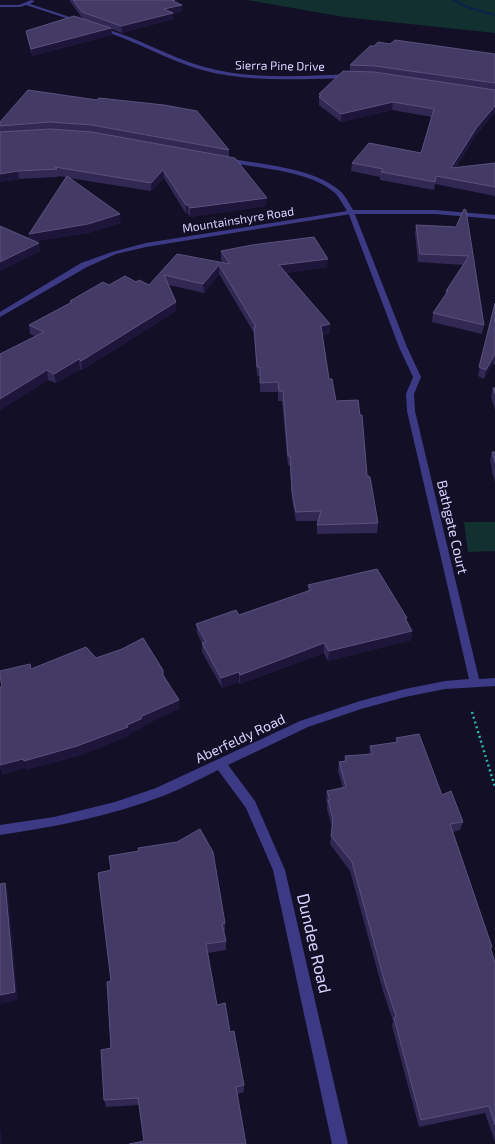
<svg xmlns="http://www.w3.org/2000/svg" width="495" height="1144" font-family="'Exo 2',sans-serif">
	<style>
		.green { fill: #12302f }
		.lines { fill: none; stroke-linecap: round; stroke-linejoin: round }
		.stream { fill: #0c2248; fill-rule: evenodd }
		.path { stroke: #2fb8b0; stroke-width: 2.5; stroke-dasharray: 2 3; stroke-linecap: butt }
		.service { fill: #3d3a85; fill-rule: evenodd }
		.minor { fill: #3d3a85; fill-rule: evenodd }
		.wall { fill: #312854 }
		.shaded-wall { fill: #1d163a }
		.building { fill: #433a66; stroke: #5a527e }
		.labels { text-anchor: middle; dominant-baseline: central; stroke-width: 3; stroke-linejoin: round; paint-order: stroke }
		.far-street-label { font-size: 12px; fill: #d9d4ff; stroke: #130f26 }
		.street-label { font-size: 14px; fill: #d9d4ff; stroke: #130f26 }
		.near-street-label { font-size: 17px; fill: #d9d4ff; stroke: #130f26 }
	</style>
	<rect width="100%" height="100%" fill="#130f26"/>
	<!-- green -->
	<g class="green">
		<path d="M247,0H495V33L344,17Z"/>
		<path d="M464,522H495V551L468,552Z"/>
	</g>
	<g class="lines">
		<!-- stream -->
		<path class="stream" d="M451,0H456L468,6L495,14V16L466,8Z"/>
		<!-- path -->
		<path class="path" d="M472,712L495,787"/>
		<!-- service -->
		<path class="service" d="M351,210L354,212L407,347L421,377L420,379H417L413,377L399,347L348,212Z"/>
		<!-- minor -->
		<g class="minor">
			<path d="M31,0L35,1L30,4L82,21L78,22L26,5L20,7H0V5H19Z"/>
			<path d="M99,27C136,36 168,57 204,67C251,80 302,76 350,74L353,76L350,78C301,79 250,83 202,70C166,60 133,39 97,29Z"/>
			<path d="M225,158C259,164 312,167 339,190C345,195 349,203 353,210H435L495,215V219L435,214H351L146,247L116,254L87,267L0,317V312L81,263L112,252L146,243L347,211C343,205 340,198 335,193C308,169 257,169 223,161L222,160Z"/>
			<path d="M414,375H417L421,377L414,394L415,411L479,679L495,678V686L445,689L405,697L361,709L308,727L228,765L255,801L285,870L348,1144H332L273,870L246,808L218,770C200,779 181,789 163,796C110,816 55,827 0,835V825L54,817L115,802L156,788L300,721L360,701L405,689L445,681L469,679L407,411L406,394Z"/>
		</g>
	</g>
	<!-- wall -->
	<g class="wall">
		<path d="M69,0H177L178,3L182,5V11L173,14V19L122,33L112,29V35L32,56L27,38L26,31L82,18Z"/>
		<path d="M390,44L495,54V112L476,135L455,168L495,163V196L435,184L434,190L380,180V177L351,171L352,163L421,153L432,117L392,110L341,122L319,105V94L350,71V65L374,46Z"/>
		<path d="M28,90L229,150V157L266,206L190,217L188,214H186L164,178L151,191L69,178L121,223L88,233L36,241L40,251L0,271V226L29,239V234L66,177L58,176V177L19,179L0,182V122Z"/>
		<path d="M464,209L484,325L482,334L432,322L433,313L445,295L446,291L464,265L418,262L415,234L416,225L456,227Z"/>
		<path d="M221,251L327,267L286,273L330,333L322,335L329,379L336,401L367,475L378,523L377,533L317,534V525L318,521H296L292,500L290,465L288,466L282,401H278V392H260V376H257L254,333L219,274L204,293L169,285L176,302V311L82,370L80,369L56,383L48,380L0,410V354L35,336L30,334L29,325L70,303V301L109,285L136,282L149,285L177,254L223,263L221,260Z"/>
		<path d="M495,303V366L493,363L484,379L478,376Z"/>
		<path d="M493,388H495V410L491,397Z"/>
		<path d="M492,452H495V482L492,472V469L490,461Z"/>
		<path d="M308,585L407,618V622L412,631L411,640L328,661L324,653L240,684L239,682L222,688L202,652V643L197,633L196,624L239,615L308,591Z"/>
		<path d="M396,738L463,822L460,830L453,832L492,947L491,951L495,962V1142L485,1113L419,1127L392,1026L393,1021L383,991L350,871L330,844L332,828L327,809V804L326,800L327,791L343,788L338,771L339,762L344,761L345,756L369,754L370,746L396,742Z"/>
		<path d="M98,873L225,923V932H224L226,941V950L208,953L217,1005L230,1032L244,1085V1092L238,1094L144,1141L139,1105L106,1107L104,1100L111,1048V981Z"/>
	</g>
	<!-- shaded-wall -->
	<g class="shaded-wall">
		<path d="M175,0H177L178,6L182,5V11L173,14V19L122,33L121,26L164,9L172,1Z"/>
		<path d="M111,28L112,35L32,56L31,49Z"/>
		<path d="M393,102L392,110L341,122V114Z"/>
		<path d="M495,106V112L476,135L449,176L451,168L477,127Z"/>
		<path d="M163,170L164,178L151,191V183Z"/>
		<path d="M18,171L19,179L0,182V174Z"/>
		<path d="M267,198L266,206L190,217V208Z"/>
		<rect x="186" y="205" width="2" height="9"/>
		<path d="M120,214L121,223L88,233L30,242L29,234Z"/>
		<path d="M39,243L40,251L0,271V262Z"/>
		<path d="M328,259L327,267L279,274V265Z"/>
		<path d="M219,265V274L204,293L203,284Z"/>
		<path d="M176,302V311L82,370L81,361Z"/>
		<path d="M330,324V333L320,335L321,326Z"/>
		<path d="M495,354L493,363L484,379L486,370Z"/>
		<path d="M79,359L80,369L56,383L54,374Z"/>
		<path d="M47,370L48,380L0,410V399Z"/>
		<path d="M412,631L411,640L328,661L329,651Z"/>
		<path d="M324,643V653L240,684V675Z"/>
		<path d="M239,672V682L222,688L221,678Z"/>
		<path d="M179,700V709L143,726L142,729L129,734V736L79,756L27,770L24,761L127,725L142,716Z"/>
		<path d="M23,759L26,768L2,775L1,769L0,770V760Z"/>
		<path d="M5,883L8,892L18,1000L0,1004Z"/>
		<path d="M0,1129L1,1131L2,1144H0Z"/>
	</g>
	<!-- building -->
	<g class="building">
		<path d="M73,0H175L172,1L182,5L164,9L173,13L121,26L82,12Z"/>
		<path d="M74,16L111,28L31,49L26,31Z"/>
		<path d="M395,40L495,54V83L375,66L350,65L370,46H374L378,42L390,44Z"/>
		<path d="M343,71L374,72L495,90V106L477,127L451,168L495,163V187L436,176L435,182L381,172L383,169L352,163L369,143L421,153L434,109L393,102L341,114L319,97L321,95L319,94Z"/>
		<path d="M28,90L97,100L99,98L164,105L197,111L229,150L92,125L50,122L0,126V122Z"/>
		<path d="M50,129L92,132L235,158L267,198L190,208L188,205H186L163,170L151,183L55,167L57,169L18,171L0,174V132Z"/>
		<path d="M67,176L120,214L88,224L29,234Z"/>
		<path d="M464,209L466,210L484,325L433,313L448,291H446L469,256L420,254L416,225L456,227Z"/>
		<path d="M0,226L39,243L0,262Z"/>
		<path d="M314,237L328,259L279,265L330,324L321,326L329,379H332L336,401L358,400L360,415H362L367,475L370,477L378,523L317,525L321,511L296,512L292,491L290,456H288L283,391H279L278,382L260,383V367H257L254,327H256L219,265L203,284L164,275L176,302L81,361L79,359L54,374L47,370L0,399V354L44,332L29,325L72,302L70,301L103,282L109,285L125,276L136,282L139,280L149,285L177,254L230,264L221,251L252,245Z"/>
		<path d="M495,303V354L486,370L479,367Z"/>
		<path d="M493,388H495V394Z"/>
		<path d="M492,452H495V462Z"/>
		<path d="M377,569L407,618H405L412,631L329,651L324,643L240,675L239,672L221,678L202,643L206,642L196,624L236,610L239,615L311,590L308,585Z"/>
		<path d="M143,638L163,670V675L179,700L142,716L141,719L127,725L128,727L77,746L24,761L23,759L0,765V687H2L0,676V671L30,664L31,669L86,647L96,658L122,649Z"/>
		<path d="M419,734L442,795L451,791L463,822L450,824L492,947H490L495,962V1125L489,1106L421,1120L394,1018L396,1016L385,983L352,862L331,836L333,820L328,800H330L327,791L346,787L339,762L347,761L345,756L373,754L370,746L398,742L396,738Z"/>
		<path d="M200,829L213,852L225,923L222,924L226,941L206,944L217,1005L225,1003L230,1032L234,1031L244,1085L236,1087L246,1144H129L144,1141L138,1098L104,1100L101,1050L111,1048L107,982L111,981L98,873L111,870L109,856L139,851L138,848L177,842Z"/>
		<path d="M5,883L15,992L0,995V884Z"/>
	</g>
	<g class="labels">
		<!-- far-street labels -->
		<g class="far-street-label">
			<text transform="translate(280 65) rotate(1)">Sierra Pine Drive</text>
			<text transform="translate(238 219) rotate(-9)">Mountainshyre Road</text>
		</g>
		<!-- street labels -->
		<g class="street-label">
			<text transform="translate(453 527) rotate(77)">Bathgate Court</text>
			<text transform="translate(240 738) rotate(-25)">Aberfeldy Road</text>
		</g>
		<!-- near-street labels -->
		<g class="near-street-label">
			<text transform="translate(315 943) rotate(77)">Dundee Road</text>
		</g>
	</g>
</svg>
